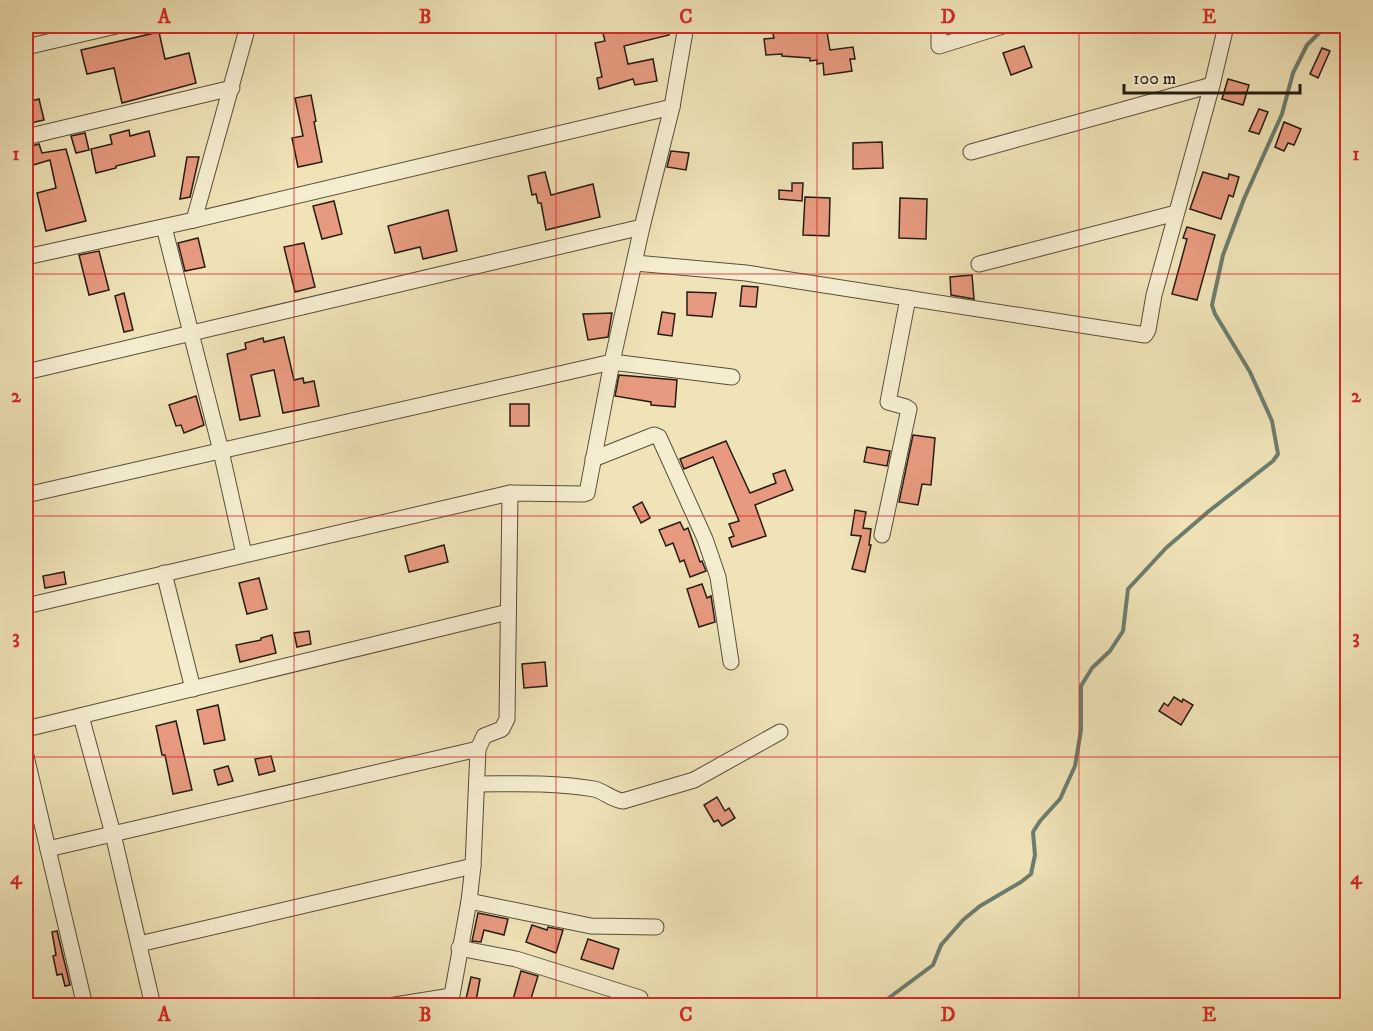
<svg xmlns="http://www.w3.org/2000/svg" width="1373" height="1031" font-family="'IM FELL DW Pica',serif">
	<style>
		.lines { fill: none; stroke-linecap: round; stroke-linejoin: round }
		.stream { stroke: #6c7d6d; stroke-width: 4 }
		.building { fill: #e79a7f; stroke: #271c12; stroke-width: 1.5 }
		.minor-casing { stroke: #594e3b; stroke-width: 17 }
		.minor { stroke: #f5edd0; stroke-width: 15 }
		.grid { fill: none; stroke: #d62828; stroke-width: 1.5; stroke-opacity: 0.55 }
		.neatline { fill: none; stroke: #d62828; stroke-width: 2 }
		.grid-label { font-size: 20px; text-anchor: middle; font-weight: bold; fill: #d62828 }
	</style>
	<rect width="100%" height="100%" fill="#efe3b7"/>
	<filter id="stains"><feTurbulence type="fractalNoise" baseFrequency=".00333" numOctaves="4"/><feColorMatrix values="0 0 0 0 .2 0 0 0 0 .09 0 0 0 0 .02 0 0 0 .5 -.17"/></filter>
	<radialGradient id="worn" r=".72"><stop offset=".6" stop-color="#630" stop-opacity="0"/><stop offset="1" stop-color="#630" stop-opacity=".3"/></radialGradient>
	<g class="lines">
		<!-- stream -->
		<path class="stream" d="M878,1006L933,965L941,945L963,920L980,906L1021,882L1031,874L1035,855L1033,832L1040,821L1060,799L1075,766L1081,730V686L1092,668L1110,651L1123,631L1128,589L1166,548L1209,511L1273,461L1278,454L1272,421L1250,372L1215,314L1212,305L1223,255L1244,199L1282,114L1293,73L1307,45L1326,26"/>
	</g>
	<!-- building -->
	<g class="building">
		<path d="M601,26H619L620,33L645,26H667L669,35L624,46L628,64L653,59L657,81L635,85L633,79L599,89L597,78L602,77L595,43L605,41Z"/>
		<path d="M771,26H826L830,50L853,47L855,59H850L852,71L824,75L823,63L817,64V60L810,61V58L782,56V54L766,55L764,39L774,38Z"/>
		<path d="M159,32L165,59L189,53L196,83L122,103L114,68L87,74L81,50Z"/>
		<path d="M1024,46L1032,67L1011,75L1003,53Z"/>
		<path d="M1322,48L1330,51L1318,78L1310,74Z"/>
		<path d="M1228,79L1249,85L1243,105L1222,99Z"/>
		<path d="M311,95L316,121L314,122L322,162L298,167L292,138L303,136L295,98Z"/>
		<path d="M39,99L44,120L26,124V102Z"/>
		<path d="M1259,109L1268,112L1259,134L1249,131Z"/>
		<path d="M1284,122L1301,129L1294,145L1288,143L1284,151L1275,147Z"/>
		<path d="M129,130L130,136L149,131L155,156L116,166V168L96,173L91,149L112,144L110,135Z"/>
		<path d="M85,133L89,150L76,153L71,136Z"/>
		<path d="M882,142L883,168L853,169V143Z"/>
		<path d="M39,144L42,153L66,149L86,221L46,231L37,193L56,188L50,160L33,165L28,147Z"/>
		<path d="M671,151L689,153L686,170L667,167Z"/>
		<path d="M187,157H199L190,197L180,199Z"/>
		<path d="M545,172L551,195L593,184L600,217L546,230L541,203H538L536,194L532,195L528,176Z"/>
		<path d="M1203,172L1228,179L1229,174L1239,177L1233,197L1229,195L1221,219L1190,209Z"/>
		<path d="M792,183H803L802,201L779,199V190L792,191Z"/>
		<path d="M805,197L830,198L829,236L803,235Z"/>
		<path d="M900,198L927,199L926,239L899,238Z"/>
		<path d="M334,201L342,234L322,239L313,206Z"/>
		<path d="M448,210L457,251L423,259L420,247L395,253L388,226Z"/>
		<path d="M1187,227L1215,235L1197,300L1172,294L1187,239L1183,238Z"/>
		<path d="M198,238L205,267L185,271L178,243Z"/>
		<path d="M304,243L315,287L295,292L284,247Z"/>
		<path d="M99,251L109,290L89,295L79,255Z"/>
		<path d="M972,275L974,299L951,295L950,277Z"/>
		<path d="M742,286L758,287L756,307L740,306Z"/>
		<path d="M687,292L716,293L712,317L687,315Z"/>
		<path d="M124,293L133,330L124,332L115,296Z"/>
		<path d="M662,312L675,314L672,336L658,334Z"/>
		<path d="M612,313L608,337L588,340L583,314Z"/>
		<path d="M284,337L294,380L303,378L304,383L314,381L319,406L283,413L274,370L251,375L260,416L240,420L227,354L246,349L245,343L263,338L264,342Z"/>
		<path d="M619,375L677,380L675,407L651,405V402L615,396Z"/>
		<path d="M196,396L204,425L184,433L181,425L176,426L169,405Z"/>
		<rect x="510" y="404" width="19" height="22"/>
		<path d="M913,435L935,438L931,485L922,484L918,505L899,502Z"/>
		<path d="M726,441L750,493L776,483L773,474L785,470L793,490L755,505L766,536L732,547L729,538L734,536L729,524L739,521L713,457L684,469L680,459Z"/>
		<path d="M867,447L890,451L887,466L864,462Z"/>
		<path d="M642,502L650,518L641,523L633,507Z"/>
		<path d="M855,510L866,512L863,528L871,529L869,545H871L865,572L852,569L861,536L851,535Z"/>
		<path d="M680,522L684,530L688,528L700,562L702,561L706,571L690,577L684,560L680,562L673,543L666,546L659,530Z"/>
		<path d="M444,545L448,562L409,572L405,556Z"/>
		<path d="M64,572L66,584L45,588L43,576Z"/>
		<path d="M259,578L267,609L247,614L239,583Z"/>
		<path d="M702,584L707,598L711,596L715,622L699,627L687,589Z"/>
		<path d="M309,631L311,644L297,647L294,633Z"/>
		<path d="M272,635L276,653L240,662L236,645L261,640V638Z"/>
		<path d="M545,662L547,686L524,688L522,664Z"/>
		<path d="M1174,697L1182,702L1183,699L1193,705L1181,725L1159,711L1164,703L1168,706Z"/>
		<path d="M218,705L225,740L204,744L197,710Z"/>
		<path d="M176,721L192,790L173,794L165,755H162L156,726Z"/>
		<path d="M271,756L275,771L259,775L255,759Z"/>
		<path d="M228,766L233,781L218,785L214,770Z"/>
		<path d="M717,797L725,811L729,808L735,818L722,826L718,820L714,822L704,805Z"/>
		<path d="M478,913L508,919L504,935L484,930L481,942L472,941Z"/>
		<path d="M532,925L547,930L548,927L563,930L556,953L526,942Z"/>
		<path d="M57,931L70,985L65,986L62,974L57,975L53,956L56,955L52,932Z"/>
		<path d="M588,939L619,949L613,969L581,959Z"/>
		<path d="M521,971L538,976L529,1005L512,1003Z"/>
		<path d="M471,977L480,979L476,1001L466,999Z"/>
	</g>
	<g class="lines">
		<defs>
			<g id="minor">
				<path d="M939,26V46L1003,26"/>
				<path d="M26,47L116,26"/>
				<path d="M26,137L232,88"/>
				<path d="M971,152L1212,85"/>
				<path d="M194,220L248,26"/>
				<path d="M164,227L221,451L244,554"/>
				<path d="M26,257L194,220L672,107"/>
				<path d="M635,263L746,273L1145,335L1148,330L1154,295L1212,85L1226,26"/>
				<path d="M979,264L1176,213"/>
				<path d="M26,372L642,227"/>
				<path d="M593,459L654,435L659,437L705,539L718,577L731,662"/>
				<path d="M26,495L612,362L732,377"/>
				<path d="M882,535L909,409L906,407L888,402L908,298"/>
				<path d="M164,573L193,689"/>
				<path d="M26,606L510,493"/>
				<path d="M81,716L113,834L153,1006"/>
				<path d="M26,729L508,612"/>
				<path d="M26,756L85,1006"/>
				<path d="M477,784C516,784 555,782 594,789C604,791 612,800 623,801L694,780L780,732"/>
				<path d="M48,849L478,749"/>
				<path d="M469,901L591,926L656,927"/>
				<path d="M139,944L473,866"/>
				<path d="M459,948L516,959L640,998"/>
				<path d="M389,1006L451,996"/>
				<path d="M450,1006L469,901L473,866L478,749L484,736L502,729L507,719L510,493L584,494L587,493L612,362L642,227L672,107L686,26"/>
			</g>
		</defs>
		<!-- minor casing -->
		<use href="#minor" class="minor-casing"/>
		<!-- minor -->
		<use href="#minor" class="minor"/>
	</g>
	<!-- grid -->
	<path class="grid" d="M294,26V1006M556,26V1006M817,26V1006M1079,26V1006M26,274H1348M26,516H1348M26,757H1348"/>
	<!-- margin -->
	<rect width="1373" height="1031" fill="none" stroke="#efe3b7" stroke-width="66"/>
	<!-- scale -->
	<path d="M1124 84v9h176v-9" fill="none" stroke="#271c12" stroke-width="3"/>
	<text x="1133" y="84" font-size="18" fill="#271c12" stroke="#f5edd0" stroke-width="4.5" paint-order="stroke">100 m</text>
	<rect x="33" y="33" width="1307" height="965" class="neatline"/>
	<g class="grid-label">
		<text x="164" y="23">A</text>
		<text x="425" y="23">B</text>
		<text x="686" y="23">C</text>
		<text x="948" y="23">D</text>
		<text x="1209" y="23">E</text>
		<text x="16" y="160">1</text>
		<text x="1356" y="160">1</text>
		<text x="16" y="402">2</text>
		<text x="1356" y="402">2</text>
		<text x="16" y="643">3</text>
		<text x="1356" y="643">3</text>
		<text x="16" y="884">4</text>
		<text x="1356" y="884">4</text>
		<text x="164" y="1021">A</text>
		<text x="425" y="1021">B</text>
		<text x="686" y="1021">C</text>
		<text x="948" y="1021">D</text>
		<text x="1209" y="1021">E</text>
	</g>
	<rect width="100%" height="100%" filter="url(#stains)"/>
	<rect width="100%" height="100%" fill="url(#worn)"/>
</svg>
